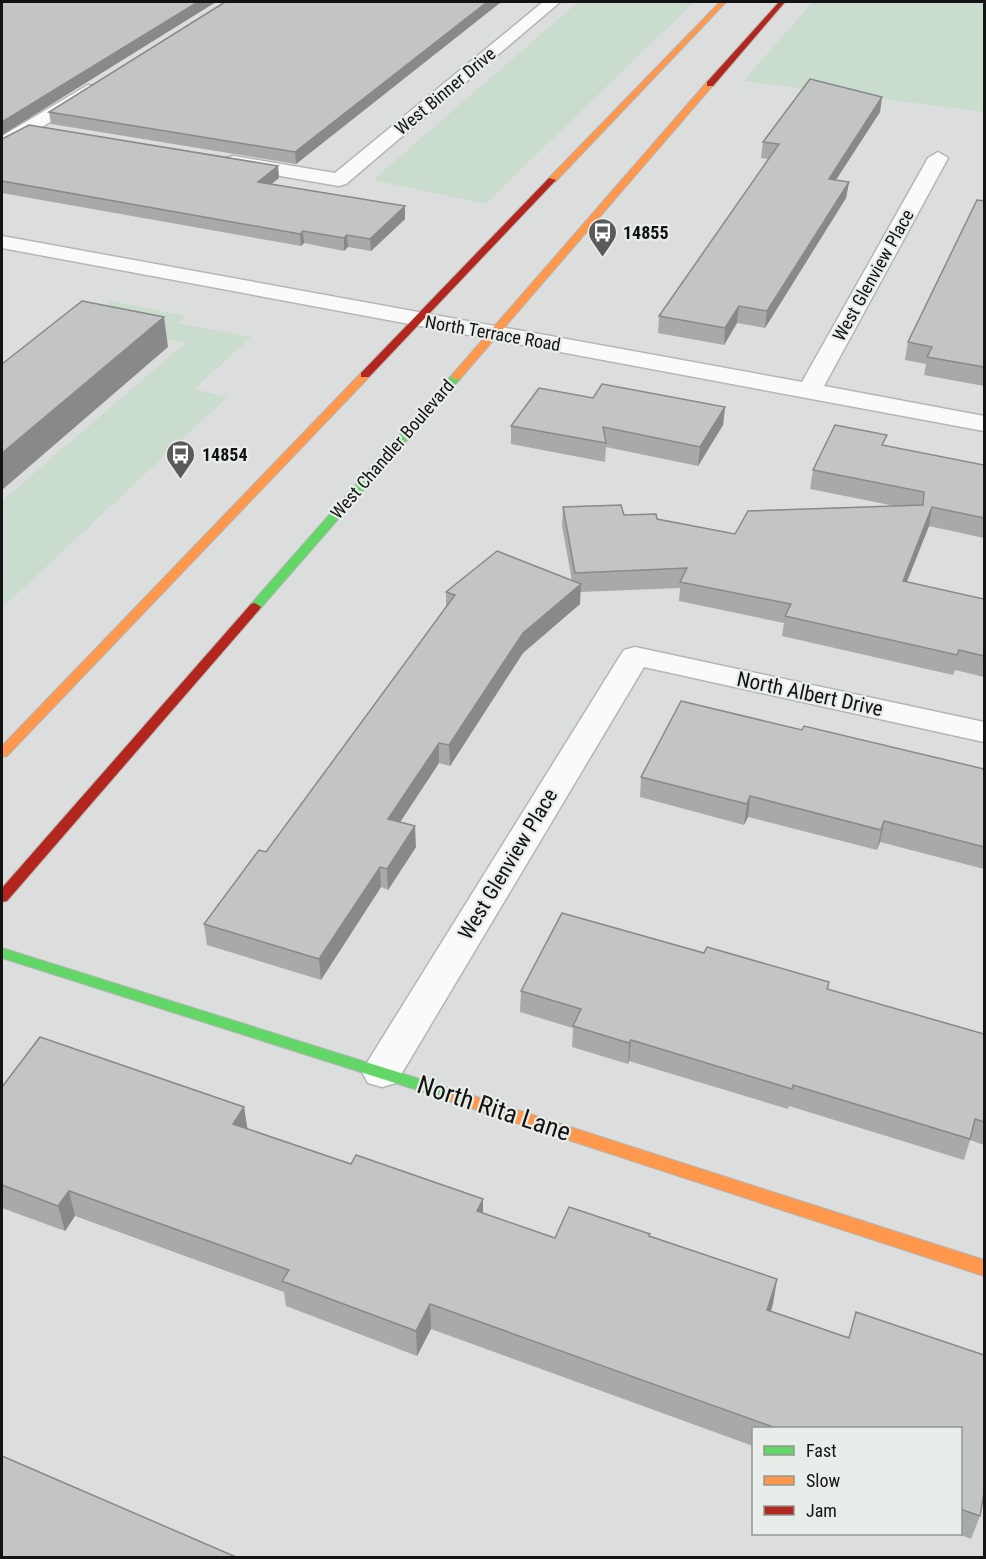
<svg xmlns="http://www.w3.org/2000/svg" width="986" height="1559" font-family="'Roboto Condensed',sans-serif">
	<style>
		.green { fill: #c9dccd }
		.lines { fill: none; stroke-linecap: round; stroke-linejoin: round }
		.street-casing { stroke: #b4b6b5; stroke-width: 3 }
		.fast-casing { stroke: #b4b6b5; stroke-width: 2 }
		.slow-casing { stroke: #b4b6b5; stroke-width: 2 }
		.jam-casing { stroke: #b4b6b5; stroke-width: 2 }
		.street { fill: #fafafa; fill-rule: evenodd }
		.fast { fill: #63d668; fill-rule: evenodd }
		.slow { fill: #ff974d; fill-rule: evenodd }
		.jam { fill: #b3261e; fill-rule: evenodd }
		.wall { fill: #a8a9a9 }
		.shaded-wall { fill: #888a89 }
		.building { fill: #c3c5c4; stroke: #888a89; stroke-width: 1.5 }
		.labels { text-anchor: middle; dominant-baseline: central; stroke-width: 4.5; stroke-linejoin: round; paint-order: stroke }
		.far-street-label { font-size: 18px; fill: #121312; stroke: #e8ede9 }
		.far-poi-label { font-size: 18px; font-weight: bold; fill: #121312; stroke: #e8ede9; text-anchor: start }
		.street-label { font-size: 21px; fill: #121312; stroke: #e8ede9 }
		.near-street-label { font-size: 26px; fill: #121312; stroke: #e8ede9 }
	</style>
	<rect width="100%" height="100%" fill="#dcdedd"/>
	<!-- green -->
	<g class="green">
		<path d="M578,2H694L485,204L373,180Z"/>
		<path d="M813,2H984V112L743,81Z"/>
		<path d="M112,301L186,316L178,323L251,337L194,389L227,397L2,608V501L185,343L85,322Z"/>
	</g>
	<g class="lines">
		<defs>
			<g id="street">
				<path d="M543,2H560L346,184L339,186L233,168L226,166L223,162L226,158L233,156L335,173Z"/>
				<path d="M88,85L94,86L97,90L94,94L9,148L2,150V136Z"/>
				<path d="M938,152L948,158L824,386L984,416V431L2,248V236L802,382L928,158Z"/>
				<path d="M635,647L984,722V742L644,667L396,1083L382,1087L368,1083L362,1072L368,1061L620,656L624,650Z"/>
			</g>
			<g id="fast">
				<path d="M456,374L460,375V379L259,610H251L249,607L251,604L452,375Z"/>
				<path d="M2,948L455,1090L461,1091L463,1096L461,1101L455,1102L2,958Z"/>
			</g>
			<g id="slow">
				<path d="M720,2H726L555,182H549V178Z"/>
				<path d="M707,82L714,84L460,379H452V375Z"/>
				<path d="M365,372L370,375L369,377L7,756L2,757V746L361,373Z"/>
				<path d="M455,1090L984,1260V1276L449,1101L447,1096L449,1091Z"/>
			</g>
			<g id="jam">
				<path d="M779,2H785L713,86H707V82Z"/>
				<path d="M549,178L556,180L369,377H361V373Z"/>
				<path d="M255,603L261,607L259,610L7,901L2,902V888L251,604Z"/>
			</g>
		</defs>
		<!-- street casing -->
		<use href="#street" class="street-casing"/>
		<!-- fast casing -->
		<use href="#fast" class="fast-casing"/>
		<!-- slow casing -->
		<use href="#slow" class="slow-casing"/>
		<!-- jam casing -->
		<use href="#jam" class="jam-casing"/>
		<!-- street -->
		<use href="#street" class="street"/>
		<!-- fast -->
		<use href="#fast" class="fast"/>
		<!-- slow -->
		<use href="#slow" class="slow"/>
		<!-- jam -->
		<use href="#jam" class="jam"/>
	</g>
	<!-- wall -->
	<g class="wall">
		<path d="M225,2H501L296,164L51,124L49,112Z"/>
		<path d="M882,97L880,112L836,180L849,182L846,198L765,328L737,323L724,345L658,333L659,316L769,159L761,158L763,142Z"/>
		<path d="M2,139L278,166L279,178L271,184L405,206V219L371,251L348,247L344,251L304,243L301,246L2,193Z"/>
		<path d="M984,201V386L924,375L926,364L905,360L908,342Z"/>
		<path d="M593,398L725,407L723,425L698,466L606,447L605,462L511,444V426Z"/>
		<path d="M885,446L984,465V538L929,526L907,582L984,599V677L955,670L953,675L782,636L784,623L679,601L680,588L580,592V604L523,653L450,766L439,763L400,822L416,847L388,890L381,887L321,980L207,945L204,924L266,852L446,607V592L572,581L562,526L563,507L657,519L735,534L895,506L810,489L813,470Z"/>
		<path d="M802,730L984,769V869L880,842L877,850L748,817L744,825L640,797L641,777Z"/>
		<path d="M704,953L829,982L828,990L984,1034V1145L970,1140L964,1160L789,1106L788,1109L629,1061L628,1064L572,1047L573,1028L520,1012L521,991Z"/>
		<path d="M40,1037L244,1107L247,1129L351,1164L356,1155L483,1199V1213L555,1238L569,1207L650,1234V1236L777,1279L771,1311L849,1338L856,1312L984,1355V1492L980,1516L971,1539L956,1533H960V1428H753V1446L431,1329L417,1356L286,1306L284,1292L75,1216L65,1231L2,1208V1087Z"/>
	</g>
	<!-- shaded-wall -->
	<g class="shaded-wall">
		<path d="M198,2H216L2,135V122Z"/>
		<path d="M487,2H501L296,164L295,152Z"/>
		<path d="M882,97L880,112L826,195L829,179Z"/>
		<path d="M278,166L279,178L259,194L258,182Z"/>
		<path d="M849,182L846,198L765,328L767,311Z"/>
		<path d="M405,206V219L371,251L370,239Z"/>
		<path d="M303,231L304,243L301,246L300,234Z"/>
		<path d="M347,235L348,247L344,251V238Z"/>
		<path d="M739,306L737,323L724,345L725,328Z"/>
		<path d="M164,317L168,347L2,490V453Z"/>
		<path d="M725,407L723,425L698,466L700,447Z"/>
		<path d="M932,507L929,526L899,601L903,581Z"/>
		<path d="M581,584L580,604L523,653L450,766L449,745L523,633Z"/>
		<path d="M439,743V763L389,839L388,819Z"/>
		<path d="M750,796L748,817L744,825L747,804Z"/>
		<path d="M884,821L880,842L877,850L881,830Z"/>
		<path d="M415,826L416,847L388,890L387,869Z"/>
		<path d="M380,867L381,887L321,980L319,959Z"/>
		<path d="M631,1040L629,1061L628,1064L629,1043Z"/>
		<path d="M244,1107L248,1132L233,1124Z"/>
		<path d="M69,1191L75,1216L65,1231L58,1206Z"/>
		<path d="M483,1199V1224L477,1211Z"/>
		<path d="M777,1279L773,1304L763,1335L767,1310Z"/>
		<path d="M430,1304L431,1329L417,1356L416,1331Z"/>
	</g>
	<!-- building -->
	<g class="building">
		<path d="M2,2H198L2,122Z"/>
		<path d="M225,2H487L295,152L49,112Z"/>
		<path d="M810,79L882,97L829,179L849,182L767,311L739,306L725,328L659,316L779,144L763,142Z"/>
		<path d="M29,125L278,166L258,182L405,206L370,239L347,235L344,238L303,231L300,234L2,181V139Z"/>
		<path d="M977,200L984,201V367L927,357L932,347L908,342Z"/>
		<path d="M82,301L164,317L2,453V364Z"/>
		<path d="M602,384L725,407L700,447L603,427L606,443L511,426L539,388L593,398Z"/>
		<path d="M835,425L887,435L882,445L984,465V518L932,507L903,581L984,599V656L959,650L957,655L785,616L791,604L680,582L687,568L575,573L563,507L621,505L624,515L656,514L657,519L735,534L748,511L923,505L924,492L813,470Z"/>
		<path d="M497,551L581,584L523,633L449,745L439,743L388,819L415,826L387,869L380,867L319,959L204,924L259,850L266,852L455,595L446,592Z"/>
		<path d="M681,701L802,730L804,726L984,769V847L884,821L881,830L750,796L747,804L641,777Z"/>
		<path d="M562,913L704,953L707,947L829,982L827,989L984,1034V1122L975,1119L970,1139L793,1085L792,1089L631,1040L629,1043L573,1026L581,1009L521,991Z"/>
		<path d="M40,1037L244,1107L233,1124L351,1164L356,1155L483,1199L477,1211L555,1238L569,1207L650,1234L649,1236L777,1279L767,1310L849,1338L856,1312L984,1355V1492L980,1516L960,1509V1428H776L430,1304L416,1331L282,1281L289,1270L69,1191L58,1206L2,1185V1087Z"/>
		<path d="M2,1456L236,1557H2Z"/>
	</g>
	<!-- icons -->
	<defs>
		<symbol id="bus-pin" viewBox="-11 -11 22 30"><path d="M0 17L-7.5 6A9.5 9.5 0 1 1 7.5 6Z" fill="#595a59" stroke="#e8ede9"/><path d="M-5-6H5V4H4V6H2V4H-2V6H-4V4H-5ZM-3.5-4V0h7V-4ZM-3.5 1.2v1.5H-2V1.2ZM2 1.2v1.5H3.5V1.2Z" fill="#fff"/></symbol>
	</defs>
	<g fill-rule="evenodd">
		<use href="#bus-pin" x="586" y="216" width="33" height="45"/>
		<use href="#bus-pin" x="164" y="438" width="33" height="45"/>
	</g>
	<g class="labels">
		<!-- far-street labels -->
		<g class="far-street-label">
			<text transform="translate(445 91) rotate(-40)">West Binner Drive</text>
			<text transform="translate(873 275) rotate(-61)">West Glenview Place</text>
			<text transform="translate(493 333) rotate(10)">North Terrace Road</text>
			<text transform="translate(392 449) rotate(-49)">West Chandler Boulevard</text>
		</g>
		<!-- far-poi labels -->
		<g class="far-poi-label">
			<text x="623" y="232">14855</text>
			<text x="202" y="454">14854</text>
		</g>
		<!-- street labels -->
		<g class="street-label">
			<text transform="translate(810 694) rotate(12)">North Albert Drive</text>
			<text transform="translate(508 864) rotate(-59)">West Glenview Place</text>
		</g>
		<!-- near-street labels -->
		<g class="near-street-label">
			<text transform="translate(494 1108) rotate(18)">North Rita Lane</text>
		</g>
	</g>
	<!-- border -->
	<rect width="986" height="1559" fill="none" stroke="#121312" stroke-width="6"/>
	<!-- legend -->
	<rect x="752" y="1427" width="210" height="108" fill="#e8ede9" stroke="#929693" stroke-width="1.5"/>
	<rect x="764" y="1446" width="30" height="9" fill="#63d668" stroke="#929693" stroke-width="1.5"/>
	<text x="806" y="1457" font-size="18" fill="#121312">Fast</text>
	<rect x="764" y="1476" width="30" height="9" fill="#ff974d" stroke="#929693" stroke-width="1.5"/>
	<text x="806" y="1487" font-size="18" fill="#121312">Slow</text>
	<rect x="764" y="1506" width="30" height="9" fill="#b3261e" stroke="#929693" stroke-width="1.5"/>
	<text x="806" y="1517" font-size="18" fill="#121312">Jam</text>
</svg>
